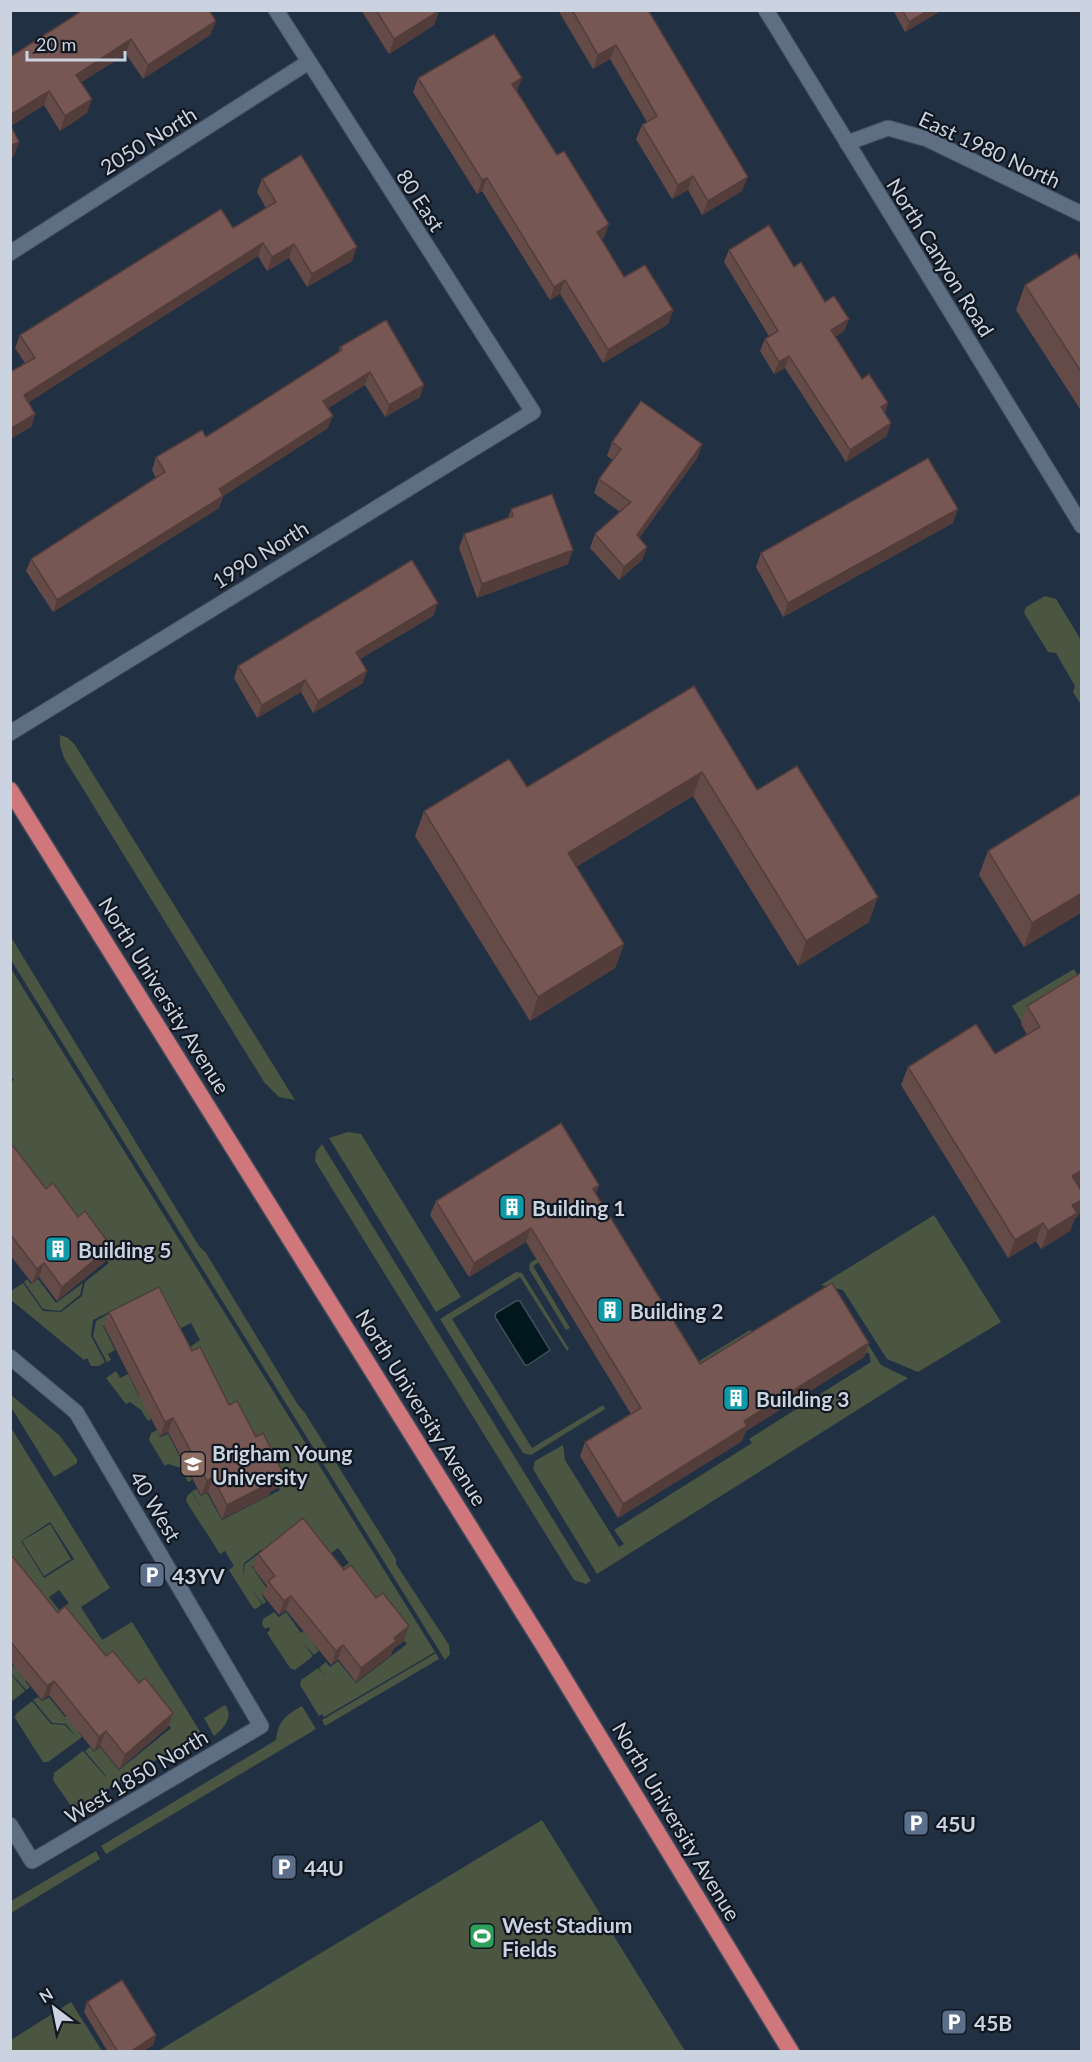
<svg xmlns="http://www.w3.org/2000/svg" width="1092" height="2062" font-family="Lato,sans-serif">
	<style>
		.green { fill: #4a5641; fill-rule: evenodd }
		.water { fill: #00171d; stroke: #3d4f57; stroke-width: 1.5 }
		.lines { fill: none; stroke-linecap: round; stroke-linejoin: round }
		.minor-casing { stroke: #404c5c; stroke-width: 17 }
		.secondary-casing { stroke: #404c5c; stroke-width: 17 }
		.trunk-casing { stroke: #404c5c; stroke-width: 19 }
		.minor { stroke: #5e6e83; stroke-width: 15 }
		.secondary { stroke: #5e6e83; stroke-width: 15 }
		.trunk { stroke: #d0777c; stroke-width: 16 }
		.wall { fill: #654b48 }
		.shaded-wall { fill: #533d3b }
		.building { fill: #765754; stroke: #533d3b; stroke-width: 1.5 }
		.labels { text-anchor: middle; dominant-baseline: central; stroke-width: 4.5; stroke-linejoin: round; paint-order: stroke }
		.street-label { font-size: 21px; fill: #cad3df; stroke: #111720 }
		.poi-label { font-size: 21px; font-weight: bold; fill: #cad3df; stroke: #111720; text-anchor: start }
	</style>
	<rect width="100%" height="100%" fill="#223043"/>
	<!-- green -->
	<g class="green">
		<path d="M1045,596L1056,599L1081,640V705L1073,692L1075,686L1056,653L1048,652L1024,613L1026,607Z"/>
		<path d="M60,735L68,738L75,745L295,1100L279,1097L264,1082L64,758L60,745Z"/>
		<path d="M11,937L199,1246L206,1253L298,1405L305,1413L396,1559V1564L449,1645L450,1654L445,1660L11,960Z"/>
		<path d="M10,967L435,1652L324,1717L322,1714L319,1716L300,1685L301,1680L318,1668L326,1677L319,1668L326,1662L330,1667L338,1661L356,1683L407,1644L377,1606L272,1551L261,1550L244,1563L243,1579L245,1564L261,1552H271L252,1567L268,1590L262,1595L266,1602L263,1604L248,1585L262,1604L256,1609L253,1608L229,1570L234,1566L225,1551L220,1554L186,1501L187,1496L192,1492L204,1514L192,1491L197,1489L201,1496L207,1493L222,1520L280,1490L259,1446L115,1309L93,1320L91,1336L105,1362L99,1366H91L87,1358L84,1360L11,1300V1291L23,1283L43,1311L61,1312L82,1296L85,1282L109,1263L79,1225L11,1162L10,1082L14,1080L10,1075ZM191,1323L200,1340L190,1347L179,1329ZM338,1548L349,1563L339,1570L328,1556Z"/>
		<path d="M1074,969L1081,981L1022,1023L1012,1006Z"/>
		<path d="M348,1132L361,1134L461,1297L436,1312L329,1138Z"/>
		<path d="M322,1144L591,1581L586,1584L574,1580L315,1161L316,1152Z"/>
		<path d="M934,1215L1001,1322L918,1372L887,1359L843,1290L821,1285Z"/>
		<path d="M600,1220L604,1222L533,1266L570,1328L566,1330L529,1269L530,1263Z"/>
		<path d="M516,1272L522,1273L569,1349L567,1351L520,1277L452,1319L532,1448L603,1405L605,1409L531,1455L523,1453L440,1319Z"/>
		<path d="M27,1279L31,1284L38,1279L56,1303L83,1283L80,1295L60,1311L43,1309L24,1282Z"/>
		<path d="M845,1307L881,1365L908,1378L597,1574L533,1469L535,1461L563,1445L565,1460L619,1547L624,1544L614,1530L752,1443L749,1439L871,1362L869,1353L861,1352Z"/>
		<path d="M115,1310L126,1314L103,1326L115,1350L108,1354L111,1360L107,1362L93,1336L96,1321Z"/>
		<path d="M750,1330L755,1334L696,1372L648,1392Z"/>
		<path d="M116,1371L120,1378L128,1374L139,1396L147,1393L151,1419L148,1421L141,1410L130,1402L126,1404L106,1378Z"/>
		<path d="M11,1395L59,1435L77,1459V1463L54,1477L11,1407Z"/>
		<path d="M10,1426L110,1588L81,1607L102,1640L132,1622L201,1733L76,1808L74,1805L71,1806L53,1780L54,1773L83,1751L105,1776H106L85,1751L90,1747L94,1752L100,1747L119,1770L171,1728L140,1691L11,1572ZM50,1522L74,1559L44,1578L21,1541ZM59,1590L69,1603L59,1610L49,1597Z"/>
		<path d="M157,1430L160,1437L168,1434L180,1457L187,1453L196,1470L189,1473L192,1480L188,1482L181,1468L168,1464L165,1466L149,1440L151,1433Z"/>
		<path d="M50,1524L71,1559L44,1576L22,1541Z"/>
		<path d="M274,1612L279,1617L286,1612L301,1633L309,1627L320,1640L314,1645L319,1651L314,1655L302,1642L313,1656L295,1670L290,1668L267,1633L270,1630L269,1627L265,1629L262,1624L263,1619Z"/>
		<path d="M436,1653L439,1659L325,1726L322,1720Z"/>
		<path d="M20,1662L32,1676L25,1681L30,1687L26,1690L11,1673L10,1663L14,1667Z"/>
		<path d="M11,1674L25,1691L11,1702L10,1674Z"/>
		<path d="M38,1697L42,1701L49,1697L65,1717L73,1712L84,1726L78,1731L82,1737L48,1762H43L15,1718L16,1714L32,1701L51,1724L65,1725L76,1737L66,1724L52,1723L33,1700Z"/>
		<path d="M225,1705C234,1717 224,1728 214,1736L204,1718Z"/>
		<path d="M302,1706L316,1729L106,1854L101,1846L276,1740C278,1721 286,1715 302,1706Z"/>
		<path d="M542,1820L685,2051H158Z"/>
		<path d="M96,1851L100,1859L11,1913V1901Z"/>
		<path d="M71,2002L102,2051H11V2040Z"/>
	</g>
	<!-- water -->
	<path class="water" d="M516,1301H520L550,1350L528,1365H525L495,1317L496,1313Z"/>
	<g class="lines">
		<defs>
			<g id="minor">
				<path d="M847,143L888,128L927,139L1082,214"/>
				<path d="M10,253L307,63"/>
				<path d="M10,733L533,412L276,10"/>
				<path d="M10,1357L76,1412L261,1726L32,1861L10,1825"/>
			</g>
			<path id="secondary" d="M766,10L1082,526"/>
			<path id="trunk" d="M10,790L544,1646L791,2052"/>
		</defs>
		<!-- minor casing -->
		<use href="#minor" class="minor-casing"/>
		<!-- secondary casing -->
		<use href="#secondary" class="secondary-casing"/>
		<!-- trunk casing -->
		<use href="#trunk" class="trunk-casing"/>
		<!-- minor -->
		<use href="#minor" class="minor"/>
		<!-- secondary -->
		<use href="#secondary" class="secondary"/>
		<!-- trunk -->
		<use href="#trunk" class="trunk"/>
	</g>
	<!-- wall -->
	<g class="wall">
		<path d="M361,10H439L434,25L389,54Z"/>
		<path d="M558,10H648L742,191L702,215L688,190L672,199L636,139L642,125L647,122L610,59L593,69Z"/>
		<path d="M893,10H942L905,32Z"/>
		<path d="M216,21L210,35L143,79L126,54L81,82L87,113L60,131L44,105L11,126L14,156L10,158V57Z"/>
		<path d="M418,78L517,91L604,238L601,239L624,277L673,310L668,324L603,363L560,294L550,300L482,191L477,194L413,92Z"/>
		<path d="M262,179L352,261L307,287L289,258L267,271L258,256L29,402L35,414L31,427L10,439V372L25,363L15,348L20,335L233,228L266,208L257,192Z"/>
		<path d="M729,250L794,267L825,302L849,319L844,331L835,337L862,379L888,403L885,413L887,436L846,462L785,368L774,374L760,351L765,339L769,336L724,262Z"/>
		<path d="M1082,262V412L1016,310L1025,285Z"/>
		<path d="M340,347L420,397L385,417L365,385L328,408V428L223,496L219,508L53,612L26,571L31,559L156,478L152,470L156,457L206,437L338,353Z"/>
		<path d="M612,442L702,444L697,458L639,538L647,547L642,560L619,580L590,548L595,534L620,512L594,493L599,479L613,460L607,456Z"/>
		<path d="M511,509L568,564L477,598L459,548L464,534L508,518Z"/>
		<path d="M953,523L783,617L756,567L761,553Z"/>
		<path d="M433,616L360,659L363,683L313,713L301,692L257,718L234,678L238,666Z"/>
		<path d="M694,686L757,790L869,922L798,966L693,796L576,867L624,944L615,968L530,1021L415,836L424,811L527,787Z"/>
		<path d="M1082,793V912L1024,947L979,875L988,851Z"/>
		<path d="M1082,972V1184L1078,1186V1216L1075,1218L1070,1231L1041,1249L1036,1241L1008,1258L901,1085L908,1067L995,1054L1027,1035L1021,1024L1027,1006Z"/>
		<path d="M10,1142L46,1189L111,1246L106,1261L57,1301L39,1277L32,1283L10,1255Z"/>
		<path d="M599,1185L596,1194L700,1364L869,1343L864,1357L746,1431L742,1441L618,1518L580,1456L585,1442L631,1414L526,1242L469,1277L430,1215L436,1201Z"/>
		<path d="M109,1312L192,1351L229,1405L278,1488L270,1492L269,1495L222,1519L208,1492L201,1495L168,1432L160,1436L104,1326Z"/>
		<path d="M258,1554L344,1570L404,1641L393,1649L391,1655L356,1682L338,1659L331,1665L286,1610L279,1615L263,1595L267,1586L253,1568Z"/>
		<path d="M10,1559L58,1613L106,1656L173,1713L168,1727L119,1769L100,1746L94,1751L49,1695L42,1700L10,1661Z"/>
		<path d="M87,2002L156,2035L153,2045L142,2052H108L84,2012Z"/>
	</g>
	<!-- shaded-wall -->
	<g class="shaded-wall">
		<path d="M929,10H942L905,32L909,22Z"/>
		<path d="M439,11L434,25L389,54L394,39Z"/>
		<path d="M216,21L210,35L143,79L148,65Z"/>
		<path d="M131,39L126,54L71,89L76,75Z"/>
		<path d="M616,45L610,59L593,69L598,55Z"/>
		<path d="M522,78L517,91L512,84Z"/>
		<path d="M49,91L44,105L10,126V115Z"/>
		<path d="M92,99L87,113L60,131L65,116Z"/>
		<path d="M19,142L14,156L10,158V146Z"/>
		<path d="M693,176L688,190L672,199L678,185Z"/>
		<path d="M748,177L742,191L702,215L708,201Z"/>
		<path d="M487,178L482,191L477,194L482,180Z"/>
		<path d="M609,224L604,238L592,245L597,232Z"/>
		<path d="M263,243L258,256L19,408L24,395Z"/>
		<path d="M294,244L289,258L267,271L272,257Z"/>
		<path d="M357,247L352,261L307,287L312,274Z"/>
		<path d="M565,280L560,294L550,300L554,287Z"/>
		<path d="M673,310L668,324L603,363L608,350Z"/>
		<path d="M849,319L844,331L826,342L831,330Z"/>
		<path d="M789,356L785,368L774,374L779,362Z"/>
		<path d="M370,372L365,385L319,414L323,401Z"/>
		<path d="M424,385L420,397L385,417L389,405Z"/>
		<path d="M888,403L884,415L881,407Z"/>
		<path d="M35,414L31,427L10,439V429Z"/>
		<path d="M333,416L328,428L215,501L219,489Z"/>
		<path d="M891,423L887,436L846,462L850,450Z"/>
		<path d="M702,444L697,458L632,548L637,535Z"/>
		<path d="M223,496L219,508L53,612L57,600Z"/>
		<path d="M958,509L953,523L783,617L788,603Z"/>
		<path d="M647,547L642,560L619,580L624,567Z"/>
		<path d="M573,550L568,564L477,598L482,584Z"/>
		<path d="M438,603L433,616L351,664L356,652Z"/>
		<path d="M367,671L363,683L313,713L318,701Z"/>
		<path d="M305,680L301,692L257,718L262,705Z"/>
		<path d="M702,772L693,796L559,877L568,853Z"/>
		<path d="M1082,893V912L1024,947L1032,923Z"/>
		<path d="M878,897L869,922L798,966L806,941Z"/>
		<path d="M624,944L615,968L530,1021L538,997Z"/>
		<path d="M1082,1170V1184L1065,1194L1072,1176Z"/>
		<path d="M599,1185L594,1199L593,1189Z"/>
		<path d="M1082,1200V1208L1078,1216L1075,1218L1070,1231L1041,1249L1048,1231L1072,1205Z"/>
		<path d="M1043,1223L1036,1241L1008,1258L1015,1240Z"/>
		<path d="M531,1228L526,1242L469,1277L474,1263Z"/>
		<path d="M111,1246L106,1261L57,1301L62,1287Z"/>
		<path d="M44,1263L39,1277L32,1283L37,1269Z"/>
		<path d="M869,1343L864,1357L746,1431L742,1441L618,1518L623,1504L744,1421Z"/>
		<path d="M173,1418L168,1432L160,1436L165,1422Z"/>
		<path d="M283,1473L278,1488L270,1492L269,1495L222,1519L227,1505Z"/>
		<path d="M213,1477L208,1492L201,1495L207,1481Z"/>
		<path d="M291,1596L286,1610L279,1615L284,1601Z"/>
		<path d="M409,1626L404,1641L393,1649L391,1655L356,1682L361,1668L394,1638Z"/>
		<path d="M343,1645L338,1659L331,1665L336,1651Z"/>
		<path d="M54,1681L49,1695L42,1700L47,1686Z"/>
		<path d="M173,1713L168,1727L119,1769L125,1755Z"/>
		<path d="M106,1731L100,1746L94,1751L99,1737Z"/>
		<path d="M156,2035L153,2045L142,2052H130Z"/>
	</g>
	<!-- building -->
	<g class="building">
		<path d="M83,10H209L216,21L148,65L131,39L76,75L92,99L65,116L49,91L10,115V57Z"/>
		<path d="M376,10H439V11L394,39Z"/>
		<path d="M572,10H648L748,177L708,201L693,176L678,185L642,125L657,116L616,45L598,55Z"/>
		<path d="M902,10H929L909,22Z"/>
		<path d="M494,34L522,78L512,84L557,155L564,151L609,224L597,232L624,277L645,265L673,310L608,350L565,280L554,287L487,178L482,180L418,78Z"/>
		<path d="M10,124L19,142L10,146Z"/>
		<path d="M301,155L357,247L312,274L294,244L272,257L263,243L24,395L35,414L10,429V372L35,358L20,335L221,209L233,228L276,202L262,179Z"/>
		<path d="M769,225L794,267L801,262L825,302L834,296L849,319L831,330L862,379L869,374L888,403L881,407L891,423L850,450L789,356L779,362L765,339L778,331L729,250Z"/>
		<path d="M1076,253L1082,262V373L1025,285Z"/>
		<path d="M386,320L424,385L389,405L370,372L323,401L333,416L219,489L223,496L57,600L31,559L165,472L156,457L202,430L206,437L342,350L340,347Z"/>
		<path d="M641,401L702,444L637,535L647,547L624,567L595,534L631,502L599,479L621,449L612,442Z"/>
		<path d="M928,458L958,509L788,603L761,553Z"/>
		<path d="M552,494L573,550L482,584L464,534L513,516L511,509Z"/>
		<path d="M412,560L438,603L356,652L367,671L318,701L305,680L262,705L238,666Z"/>
		<path d="M694,686L757,790L797,766L878,897L806,941L702,772L568,853L624,944L538,997L424,811L509,759L527,787Z"/>
		<path d="M1082,793V893L1032,923L988,851Z"/>
		<path d="M1082,972V1170L1072,1176L1082,1192V1200L1072,1205L1077,1213L1048,1231L1043,1223L1015,1240L908,1067L976,1024L995,1054L1040,1027L1027,1006Z"/>
		<path d="M561,1123L599,1185L593,1189L700,1364L832,1283L869,1343L744,1421L747,1426L623,1504L585,1442L641,1408L531,1228L474,1263L436,1201Z"/>
		<path d="M10,1142L46,1189L53,1183L78,1217L85,1211L111,1246L62,1287L44,1263L37,1269L10,1234Z"/>
		<path d="M159,1287L192,1351L200,1347L229,1405L237,1401L256,1437L263,1433L283,1473L272,1479L274,1481L227,1505L213,1477L207,1481L173,1418L165,1422L109,1312Z"/>
		<path d="M303,1518L344,1570L351,1565L376,1598L383,1593L409,1626L394,1638L396,1641L361,1668L343,1645L336,1651L291,1596L284,1601L268,1581L275,1576L258,1554Z"/>
		<path d="M13,1557L58,1613L65,1606L106,1656L113,1651L139,1683L145,1678L173,1713L125,1755L106,1731L99,1737L54,1681L47,1686L10,1641V1559Z"/>
		<path d="M122,1980L156,2035L130,2052H118L87,2002Z"/>
	</g>
	<!-- icons -->
	<defs>
		<symbol id="building-square" viewBox="-11 -11 22 22"><rect x="-9" y="-9" width="18" height="18" rx="4" fill="#0f9aa8" stroke="#111720"/><path d="M-4-6H4V6H1V3H-1V6H-4ZM-2.5-4.3h1.7v1.8h-1.7ZM.8-4.3h1.7v1.8H.8ZM-2.5-1h1.7V.8h-1.7ZM.8-1h1.7V.8H.8Z" fill="#fff"/></symbol>
		<symbol id="university-square" viewBox="-11 -11 22 22"><rect x="-9" y="-9" width="18" height="18" rx="4" fill="#8d6e63" stroke="#111720"/><path d="M0-5L7-2L0 1L-7-2ZM-4 1L0 2.5L4 1V4Q0 6-4 4Z" fill="#fff"/></symbol>
		<symbol id="parking-square" viewBox="-11 -11 22 22"><rect x="-9" y="-9" width="18" height="18" rx="4" fill="#5c6f8a" stroke="#111720"/><path d="M-3.5-5.5H1a3.5 3.5 0 0 1 0 7H-1V5.5H-3.5ZM-1-3.4V-.6H.8a1.4 1.4 0 0 0 0-2.8Z" fill="#fff"/></symbol>
		<symbol id="stadium-square" viewBox="-11 -11 22 22"><rect x="-9" y="-9" width="18" height="18" rx="4" fill="#2e9e5b" stroke="#111720"/><path d="M0-5a6.5 5 0 1 0 0 10a6.5 5 0 1 0 0-10ZM-3.5-1.8h7v3.6h-7Z" fill="#fff"/></symbol>
	</defs>
	<g fill-rule="evenodd">
		<use href="#building-square" x="497" y="1192" width="30" height="30"/>
		<use href="#building-square" x="43" y="1234" width="30" height="30"/>
		<use href="#building-square" x="595" y="1295" width="30" height="30"/>
		<use href="#building-square" x="721" y="1383" width="30" height="30"/>
		<use href="#university-square" x="178" y="1449" width="30" height="30"/>
		<use href="#parking-square" x="137" y="1560" width="30" height="30"/>
		<use href="#parking-square" x="901" y="1808" width="30" height="30"/>
		<use href="#parking-square" x="269" y="1852" width="30" height="30"/>
		<use href="#stadium-square" x="467" y="1921" width="30" height="30"/>
		<use href="#parking-square" x="939" y="2007" width="30" height="30"/>
	</g>
	<g class="labels">
		<!-- street labels -->
		<g class="street-label">
			<text transform="translate(148 140) rotate(-32)">2050 North</text>
			<text transform="translate(990 149) rotate(25)">East 1980 North</text>
			<text transform="translate(421 200) rotate(57)">80 East</text>
			<text transform="translate(941 257) rotate(58)">North Canyon Road</text>
			<text transform="translate(260 554) rotate(-32)">1990 North</text>
			<text transform="translate(165 995) rotate(58)">North University Avenue</text>
			<text transform="translate(422 1407) rotate(58)">North University Avenue</text>
			<text transform="translate(156 1506) rotate(59)">40 West</text>
			<text transform="translate(136 1776) rotate(-31)">West 1850 North</text>
			<text transform="translate(677 1821) rotate(59)">North University Avenue</text>
		</g>
		<!-- poi labels -->
		<g class="poi-label">
			<text x="532" y="1207">Building 1</text>
			<text x="78" y="1249">Building 5</text>
			<text x="630" y="1310">Building 2</text>
			<text x="756" y="1398">Building 3</text>
			<text x="212" y="1452">Brigham Young<tspan x="212" dy="24">University</tspan></text>
			<text x="172" y="1575">43YV</text>
			<text x="936" y="1823">45U</text>
			<text x="304" y="1867">44U</text>
			<text x="502" y="1924">West Stadium<tspan x="502" dy="24">Fields</tspan></text>
			<text x="974" y="2022">45B</text>
		</g>
	</g>
	<!-- border -->
	<rect width="1092" height="2062" fill="none" stroke="#cad3df" stroke-width="24"/>
	<!-- north arrow -->
	<g transform="translate(54 2008) rotate(328)" stroke="#111720" stroke-width="4.5" paint-order="stroke">
	<path d="M0-4.5L10 22L0 15L-10 22Z" fill="#cad3df"/>
	<text y="-9" font-size="16" font-weight="bold" text-anchor="middle" fill="#cad3df">N</text>
	</g>
	<!-- scale -->
	<path d="M27 51v9h98v-9" fill="none" stroke="#cad3df" stroke-width="3"/>
	<text x="36" y="51" font-size="18" fill="#cad3df" stroke="#111720" stroke-width="4.5" paint-order="stroke">20 m</text>
</svg>
